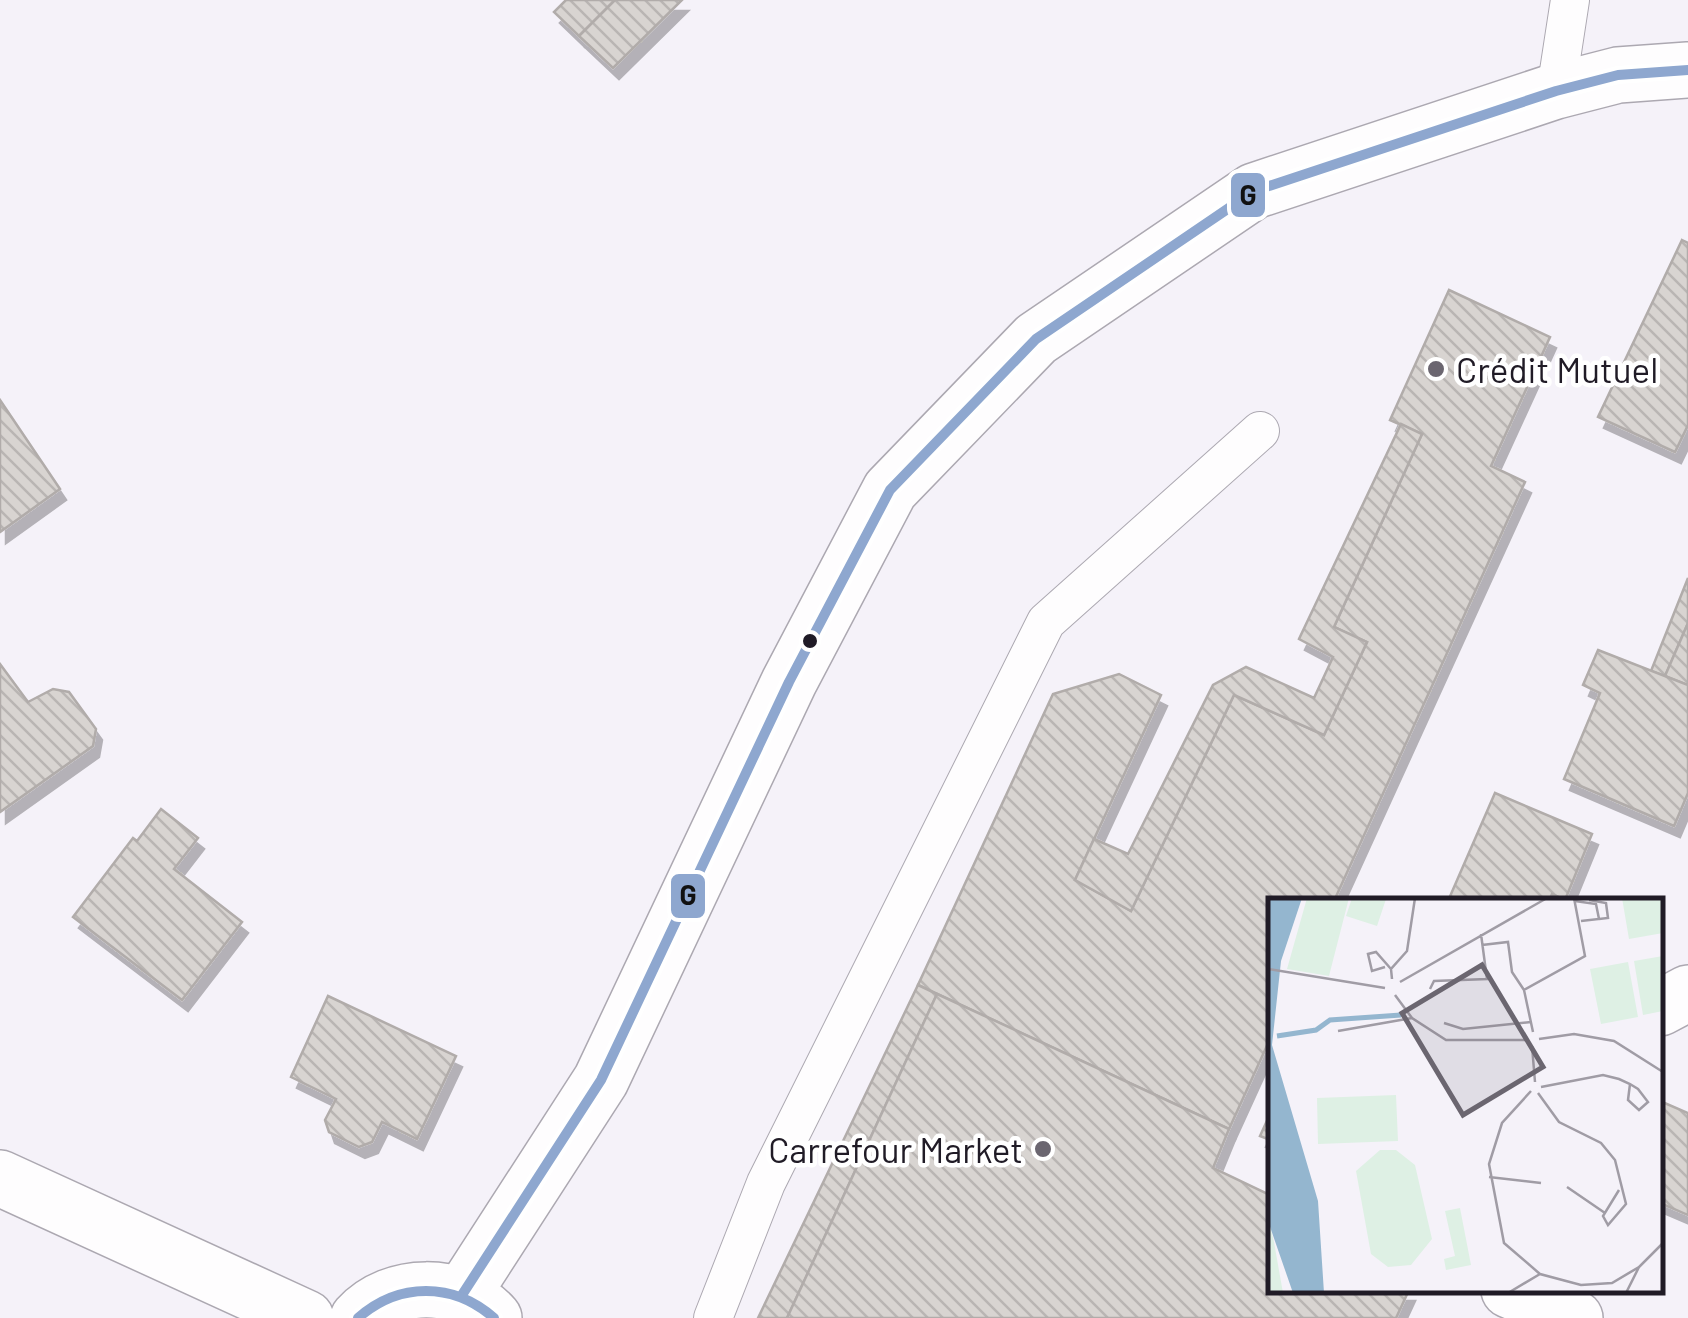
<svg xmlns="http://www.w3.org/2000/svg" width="1688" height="1318" font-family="Barlow,sans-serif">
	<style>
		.building { fill: url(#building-back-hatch); stroke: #b1acaa; stroke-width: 2.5; filter: url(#shadow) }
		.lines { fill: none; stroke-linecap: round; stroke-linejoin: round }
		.service-casing { stroke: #aca8b1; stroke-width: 40 }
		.minor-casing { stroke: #aca8b1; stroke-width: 58 }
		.tertiary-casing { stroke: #aca8b1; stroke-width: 58 }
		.service { stroke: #fefdfe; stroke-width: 38 }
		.minor { stroke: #fefdfe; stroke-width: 55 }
		.tertiary { stroke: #fefdfe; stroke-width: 55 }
		.bus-1-casing { stroke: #fff; stroke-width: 18 }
		.bus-1 { stroke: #8ea7cf; stroke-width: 10 }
		.poi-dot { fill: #6b6670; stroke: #fff; stroke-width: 4 }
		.bus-dot { fill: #201b26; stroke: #fff; stroke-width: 4 }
		.labels { text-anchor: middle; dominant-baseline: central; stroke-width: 9; stroke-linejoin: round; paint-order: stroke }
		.poi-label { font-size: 35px; fill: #201b26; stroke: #fff; text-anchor: start }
		.inset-river { fill: none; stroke: #94b6cf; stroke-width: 5 }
		.inset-road { fill: none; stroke: #a09ca5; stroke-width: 2.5 }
		.view { fill: #6b6670; fill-opacity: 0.15; stroke: #6b6670; stroke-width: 5 }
		.inset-edge { fill: none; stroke: #201b26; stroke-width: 5 }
		.line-badge { stroke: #fff; stroke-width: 4 }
		.pale-badge-label { font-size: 28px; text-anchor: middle; font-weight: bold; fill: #111 }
	</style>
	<defs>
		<pattern id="building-back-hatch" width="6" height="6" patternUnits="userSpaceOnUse" patternTransform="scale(2.5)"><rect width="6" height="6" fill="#d8d4d1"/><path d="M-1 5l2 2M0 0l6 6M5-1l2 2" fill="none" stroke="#b9b5b3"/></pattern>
		<filter id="shadow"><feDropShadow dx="6" dy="11" stdDeviation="0" flood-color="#0004"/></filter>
	</defs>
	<rect width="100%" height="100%" fill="#f5f2f9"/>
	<!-- building -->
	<g class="building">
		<path d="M566,0H615L579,36L554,12Z"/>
		<path d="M615,0H682L613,68L579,36Z"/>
		<path d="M1682,240L1688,243V425L1675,452L1598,417Z"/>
		<path d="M1449,290L1550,337L1491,466L1525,482L1334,901H1270V1039L1229,1129L918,985L1053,694L1119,674L1161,695L1075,880L1131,911L1234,695L1324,735L1367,642L1334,627L1422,434L1390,420Z"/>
		<path d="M0,400L60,489L0,532Z"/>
		<path d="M1401,424L1422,434L1334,627L1367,642L1324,735L1234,695L1131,911L1075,880L1094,839L1128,854L1213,685L1246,667L1314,698L1333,657L1299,639Z"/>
		<path d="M1688,578V623L1665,676L1651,671Z"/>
		<path d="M1688,623V685L1665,676Z"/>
		<path d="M1598,650L1688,685V793L1674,826L1564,779L1600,693L1583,685Z"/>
		<path d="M0,664L28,702L53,689L69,692L96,729L93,746L0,812Z"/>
		<path d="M1495,793L1592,834L1565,900L1552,894L1549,901H1448Z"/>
		<path d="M161,809L198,838L174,869L242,922L182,1000L73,917L133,838L137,841Z"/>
		<path d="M918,985L937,994L787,1318H758Z"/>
		<path d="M937,994L1229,1129L1213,1168L1270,1195V1290H1409L1396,1318H787Z"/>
		<path d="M328,996L456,1056L417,1139L382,1122L372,1142L359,1147L329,1132L325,1120L336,1099L291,1077Z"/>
		<path d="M1660,1101L1688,1113V1215L1660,1203Z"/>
		<path d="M1270,1114V1140L1260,1136Z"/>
	</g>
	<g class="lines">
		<defs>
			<g id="service">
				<path d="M1556,91L1570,0"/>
				<path d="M713,1318L766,1183L1046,622L1260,431"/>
			</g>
			<g id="minor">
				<path d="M1660,1008L1688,993"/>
				<path d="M0,1178L306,1318"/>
				<path d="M1509,1290L1575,1318"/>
			</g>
			<g id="tertiary">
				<path d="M462,1295L601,1080L789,682L890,490L1036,339L1254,191L1556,91L1618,75L1688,70"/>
				<path d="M358,1318C391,1281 461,1280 494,1318"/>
			</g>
		</defs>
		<!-- service casing -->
		<use href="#service" class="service-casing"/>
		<!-- minor casing -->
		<use href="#minor" class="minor-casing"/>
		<!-- tertiary casing -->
		<use href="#tertiary" class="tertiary-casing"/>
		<!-- service -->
		<use href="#service" class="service"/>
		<!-- minor -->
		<use href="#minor" class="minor"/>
		<!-- tertiary -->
		<use href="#tertiary" class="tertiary"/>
		<defs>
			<g id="bus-1">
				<path d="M462,1295L601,1080L789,682L890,490L1036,339L1254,191L1556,91L1618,75L1688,70"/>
				<path d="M358,1318C399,1282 453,1282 494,1318"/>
			</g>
		</defs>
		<!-- bus-1 casing -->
		<use href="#bus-1" class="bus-1-casing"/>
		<!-- bus-1 -->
		<use href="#bus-1" class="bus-1"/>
	</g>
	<!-- markers -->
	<g class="poi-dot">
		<circle cx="1436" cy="369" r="10"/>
		<circle cx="1043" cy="1149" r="10"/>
	</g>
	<circle class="bus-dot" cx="810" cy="641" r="9"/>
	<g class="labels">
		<!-- poi labels -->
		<g class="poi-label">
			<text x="1456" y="369">Crédit Mutuel</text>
			<text x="1023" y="1149" text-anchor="end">Carrefour Market</text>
		</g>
	</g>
	<!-- overview -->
	<g transform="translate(1268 898)">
		<rect width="395" height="395" fill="#f5f2f9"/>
		<path d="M354,0H395V35L361,41ZM395,58V113L375,117L366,63ZM360,64L370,119L333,126L322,71ZM128,197L130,243L50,246L49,200ZM112,252H128L147,267L164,341L143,367L120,369L103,356L88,273ZM192,310L203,367L178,372L176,361L187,358L177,313Z" fill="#def0e4"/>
		<path d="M39,0H81L61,78L19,71ZM84,0L118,1L109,28L78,18ZM0,320L6,344L15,395H0Z" fill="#def0e4"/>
		<path d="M0,0H34L13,63L4,147L50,303L56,395H25L0,323Z" fill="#94b6cf"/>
		<path class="inset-river" d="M9,138L48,132L62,122L133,117"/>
		<path class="inset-road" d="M321,2L338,5L340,20L331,21M307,3L328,6L331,21L313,23M214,47L240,44L244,74L256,92M117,69L104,73L100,56L108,54L123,71M0,71L117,90M124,81L123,71L139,53L147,0M132,84L279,0M162,91L166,83L219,81L213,36M127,97L144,120L178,142H257M176,125L195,131L263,124M70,133L144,120M265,134L256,92L317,58L306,0M271,141L306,136L346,143L395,174M264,148L267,184M273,189L335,177L351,181L362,186L370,191L380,204L371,212L360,202L362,186M263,193L234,225L221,266L236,345L272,376L313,387L344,385L371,369M270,195L291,224L333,245L347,262L358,306L340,327L335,318L351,292M221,279L273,285M299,289L337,315M240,395L272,376M358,395L371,369L395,345"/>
		<path class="view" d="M214,67L275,169L195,217L134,115Z"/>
		<rect width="395" height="395" class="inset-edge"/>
	</g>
	<g class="line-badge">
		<rect x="1229" y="171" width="38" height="48" rx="10" fill="#8ea7cf"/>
		<rect x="669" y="872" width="38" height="48" rx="10" fill="#8ea7cf"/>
	</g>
	<g class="pale-badge-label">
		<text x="1248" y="205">G</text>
		<text x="688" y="905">G</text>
	</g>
</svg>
